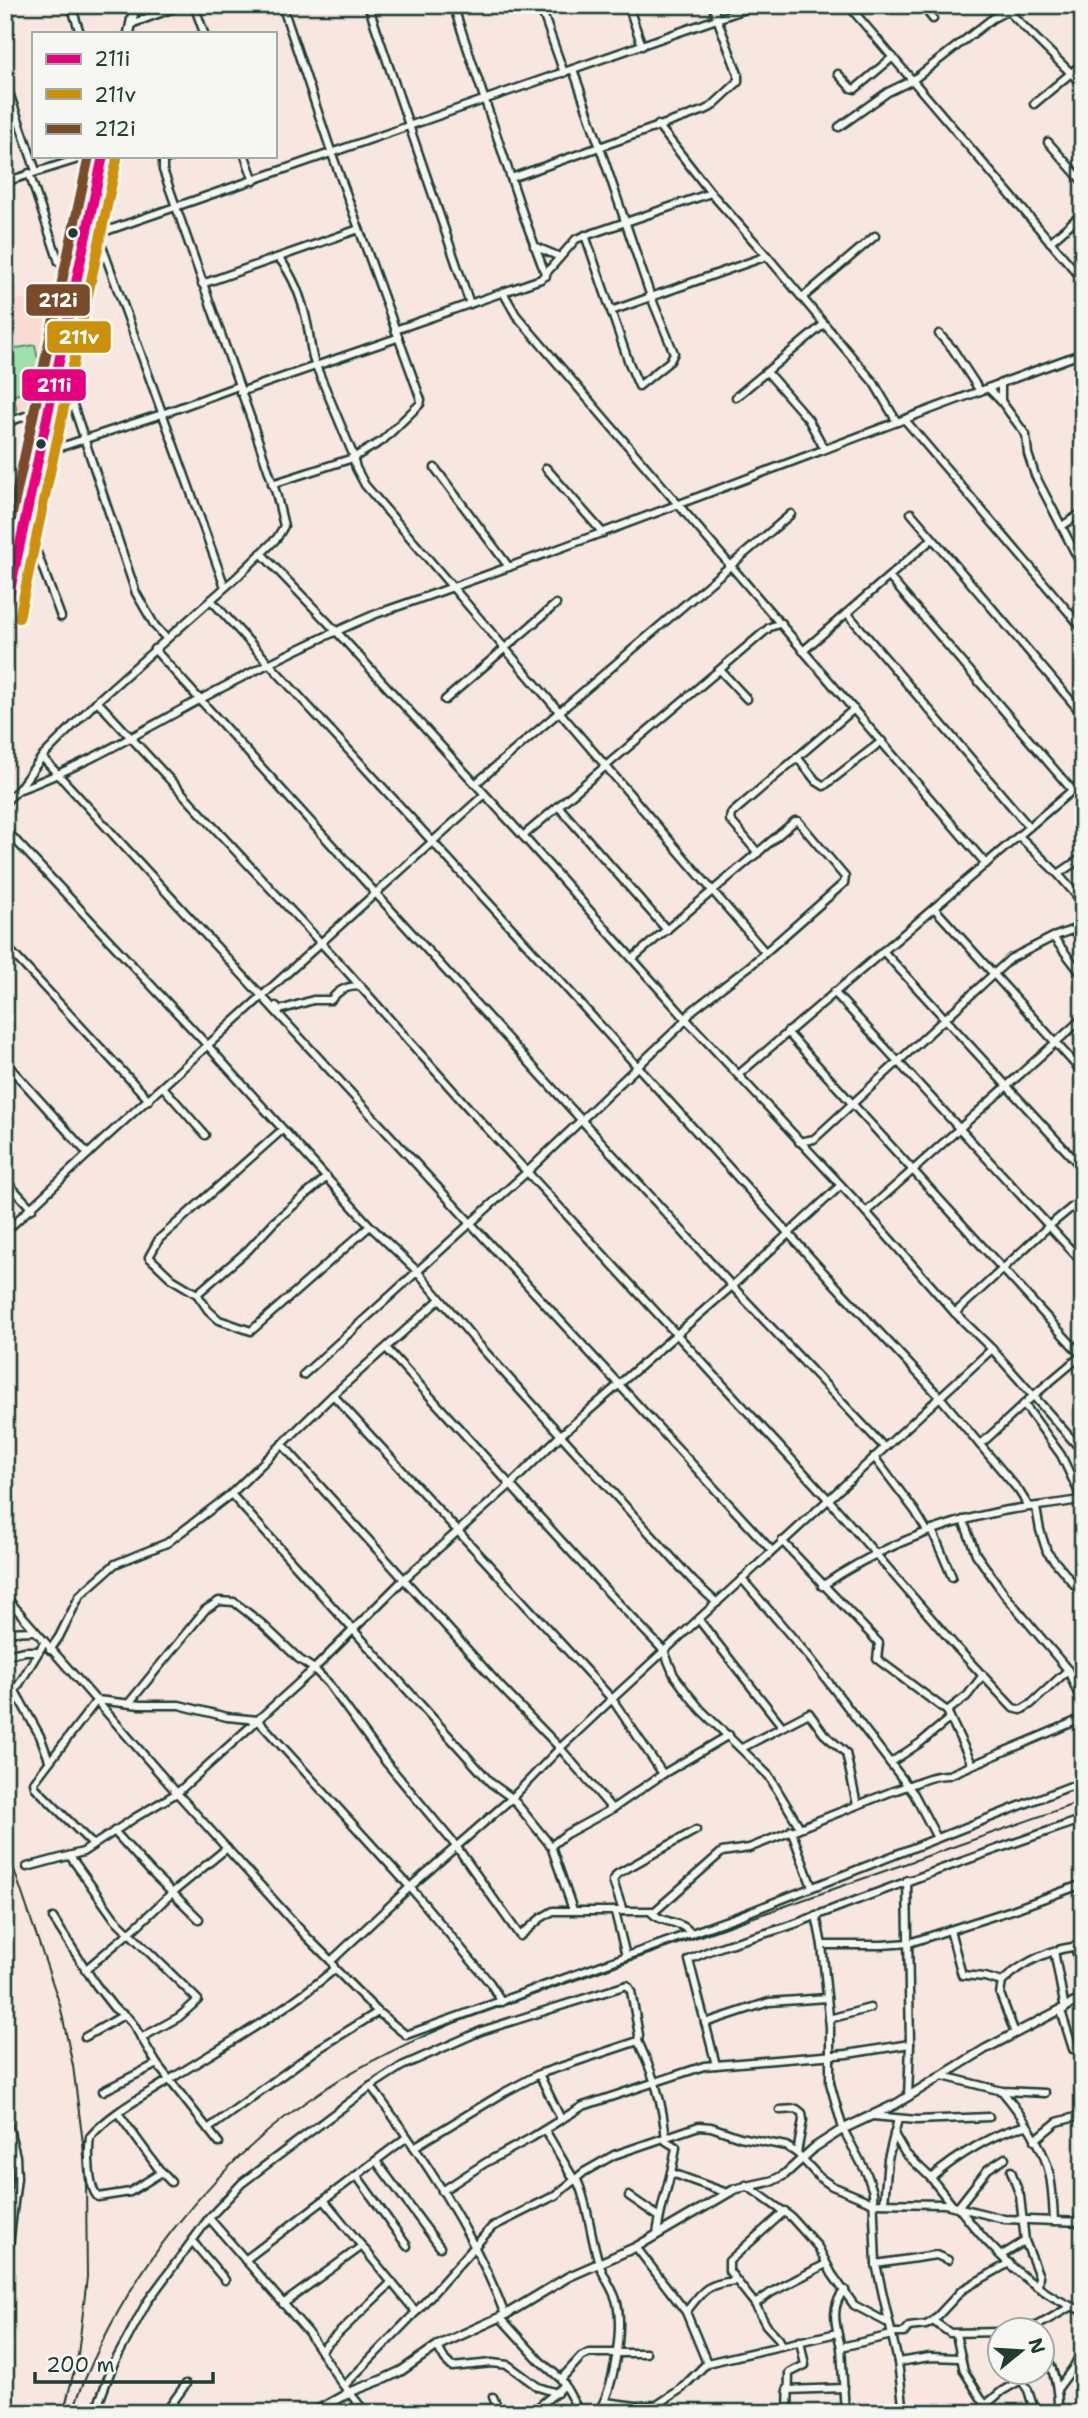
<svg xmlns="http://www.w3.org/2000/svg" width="1088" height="2418" font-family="'Shantell Sans',sans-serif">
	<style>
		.built { fill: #f9dbd3 }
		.green { fill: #9ee1ac; stroke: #5e8f70; stroke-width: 2 }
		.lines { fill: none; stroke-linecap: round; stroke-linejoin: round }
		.minor-casing { stroke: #1f3d34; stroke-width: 11 }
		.tertiary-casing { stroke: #1f3d34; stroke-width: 12 }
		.secondary-casing { stroke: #1f3d34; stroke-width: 13 }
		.minor { stroke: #f6f6f2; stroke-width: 6 }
		.tertiary { stroke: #f6f6f2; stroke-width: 7 }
		.secondary { stroke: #f6f6f2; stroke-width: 8 }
		.rail { stroke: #1f3d34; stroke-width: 2 }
		.bus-1-casing { stroke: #f6f6f2; stroke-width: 16 }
		.bus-2-casing { stroke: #f6f6f2; stroke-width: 16 }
		.bus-3-casing { stroke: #f6f6f2; stroke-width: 16 }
		.bus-1 { stroke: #e5007d; stroke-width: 10 }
		.bus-2 { stroke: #cc910a; stroke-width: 10 }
		.bus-3 { stroke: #7a4b2a; stroke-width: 10 }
		.bus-dot { fill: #1f3d34; stroke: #f6f6f2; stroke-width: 2.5 }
		.line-badge { stroke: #f6f6f2; stroke-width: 2.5 }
		.badge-label { font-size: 19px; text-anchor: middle; font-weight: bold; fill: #fff }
	</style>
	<rect width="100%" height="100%" fill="#f8e6e0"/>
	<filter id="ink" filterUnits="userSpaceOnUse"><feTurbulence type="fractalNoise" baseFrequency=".0143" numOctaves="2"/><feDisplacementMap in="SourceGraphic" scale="14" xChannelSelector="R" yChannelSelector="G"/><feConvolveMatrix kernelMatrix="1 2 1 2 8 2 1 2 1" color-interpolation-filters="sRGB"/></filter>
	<g filter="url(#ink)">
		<!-- built -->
		<path class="built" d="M60,289L41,407L5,419V304L25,298L27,302Z"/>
		<!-- green -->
		<path class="green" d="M35,345L44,389L14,395L17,413L5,415V350Z"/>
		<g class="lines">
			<defs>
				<g id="minor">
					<path d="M71,5L80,33"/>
					<path d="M194,5L204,33"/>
					<path d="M368,5L470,304"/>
					<path d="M453,5L523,214L546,276"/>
					<path d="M540,5L564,73"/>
					<path d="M628,5L642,46"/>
					<path d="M848,5L1083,280"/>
					<path d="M922,5L933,19"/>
					<path d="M1002,5L1083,85"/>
					<path d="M131,24L182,5"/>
					<path d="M573,69L651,297L674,353L670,361L639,386L629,363L585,235"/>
					<path d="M838,74L851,88L855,89L893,57"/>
					<path d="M5,81L36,171"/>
					<path d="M1034,104L1083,63"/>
					<path d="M658,125L711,193L767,256L874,383L897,422"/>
					<path d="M839,127L888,92L913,80L993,18L1018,5"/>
					<path d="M1048,142L1083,182"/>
					<path d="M245,156L254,181"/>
					<path d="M29,173L59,262L76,282"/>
					<path d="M511,178L705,110L711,107L738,82V74L712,5"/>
					<path d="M5,182L78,159L103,160"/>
					<path d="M98,235L225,587"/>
					<path d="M86,238L757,5"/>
					<path d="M1050,242L1083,213"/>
					<path d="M534,246L560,257"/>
					<path d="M279,258C294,277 302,299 307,323C310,336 310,348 314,361L352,452L356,468L365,485L765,952"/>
					<path d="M202,284L359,229"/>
					<path d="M503,292L516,315L986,864"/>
					<path d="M802,298L875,236"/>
					<path d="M611,311L767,256"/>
					<path d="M395,330L541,279L576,239L711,193"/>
					<path d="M939,334L952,348L980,391"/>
					<path d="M767,372L808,419L824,448"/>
					<path d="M57,374L71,399L136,593L155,626L166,638"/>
					<path d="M1001,383V401L1026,435L1028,454L1035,475L1083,568"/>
					<path d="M988,388L1001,401"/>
					<path d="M240,392L397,338"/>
					<path d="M736,397L823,325"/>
					<path d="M905,420L1083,629"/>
					<path d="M5,423L49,408"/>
					<path d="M39,454L162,414L238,386"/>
					<path d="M435,468L509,567"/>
					<path d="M546,468L603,533"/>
					<path d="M272,484L353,458L382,441L420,404L421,400L332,154L282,5"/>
					<path d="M911,513L1083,715"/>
					<path d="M1062,526L1083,512"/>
					<path d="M23,532L33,542L61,617"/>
					<path d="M261,553L336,631L523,836L685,1018L866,1212L955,1313L992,1349L1083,1452"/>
					<path d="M889,577L1072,790"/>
					<path d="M211,600L551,971L836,1286L939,1396L1019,1491L1029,1507"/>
					<path d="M847,613L1029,827"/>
					<path d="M154,649L732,1286L884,1447"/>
					<path d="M803,651L932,539"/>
					<path d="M720,670L747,699"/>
					<path d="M445,700L556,604"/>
					<path d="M97,701L345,969L471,1111L828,1499L957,1648L1013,1708L1021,1710L1031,1704L1068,1670"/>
					<path d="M42,757L772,1551"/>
					<path d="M797,757L816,781L824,786L882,741"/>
					<path d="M475,784L791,514"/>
					<path d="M18,790C82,767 140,732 199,700C257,669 316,639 376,614C613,532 847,439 1083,353"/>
					<path d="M5,802L18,790L42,757L97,701L238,576L277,538L284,526L276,493L252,422L163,170V160L175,156"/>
					<path d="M558,806L667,930"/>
					<path d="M5,829L208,1046L370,1226L417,1271L479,1345L693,1581L717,1603"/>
					<path d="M523,836L770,627L782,623"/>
					<path d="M1019,836L1058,874L1083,903"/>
					<path d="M758,853L730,820L731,814L854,709"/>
					<path d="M1058,874L1083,857"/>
					<path d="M934,908L1083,1073"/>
					<path d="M1053,937L1083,976"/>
					<path d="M5,945L149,1100"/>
					<path d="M883,951L1083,1169"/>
					<path d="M834,992L1083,1263"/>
					<path d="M276,1006L280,1010L313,1000H331C339,989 348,986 361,986"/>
					<path d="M787,1032L1083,1357"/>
					<path d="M5,1062L88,1154"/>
					<path d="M738,1075L1083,781"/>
					<path d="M163,1087L205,1135"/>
					<path d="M799,1142L814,1139L1010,959L1053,937L1083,926"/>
					<path d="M327,1177L274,1222L248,1250L197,1294L208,1310L219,1320L251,1331L370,1226"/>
					<path d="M5,1180L32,1209"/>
					<path d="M866,1212L1083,1018"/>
					<path d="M5,1232L103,1140L484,795"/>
					<path d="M197,1294L172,1279L149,1257L159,1239L282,1130"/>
					<path d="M955,1313L1049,1226L1083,1198"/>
					<path d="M387,1349L603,1587L664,1651L674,1675L688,1694L701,1710L769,1776L799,1826"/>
					<path d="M303,1375L527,1172L679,1027L693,1010L751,965L844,883L845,877L798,821H795L633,958"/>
					<path d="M333,1395L612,1699L663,1774"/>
					<path d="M1024,1404L1061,1455L1082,1499"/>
					<path d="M282,1444L500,1686L560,1748L612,1809"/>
					<path d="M980,1445L1033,1396L1083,1354"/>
					<path d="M874,1457L915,1511L927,1531"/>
					<path d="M231,1494L491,1783L512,1798L551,1846L573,1910"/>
					<path d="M1036,1508L1040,1530L1047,1552L1083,1595"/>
					<path d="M963,1520L976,1554L1005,1595L1068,1670L1083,1706"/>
					<path d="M932,1530L952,1577"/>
					<path d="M782,1541L879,1643L877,1659L947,1711L972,1764"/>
					<path d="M742,1579L810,1658L914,1794L937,1838"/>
					<path d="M822,1586C876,1549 938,1524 1002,1511C1029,1506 1056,1505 1083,1499"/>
					<path d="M5,1596L177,1793L306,1936L331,1961L335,1969L378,2012L406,2035L739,1916L1068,1787L1083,1784"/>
					<path d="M699,1620L782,1726"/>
					<path d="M5,1632L34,1631"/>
					<path d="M44,1643L15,1691L40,1736L49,1760"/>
					<path d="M50,1650L59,1637L80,1595L115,1564L167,1543L231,1494L333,1395L439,1300"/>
					<path d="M5,1655L25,1651H39"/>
					<path d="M129,1703L205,1610L219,1601L234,1602L261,1623L299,1659L314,1669L328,1683L385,1761L456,1846L520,1936L541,1918L553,1911H655L722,1852L749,1848L893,1791C911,1786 931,1774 949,1775L1083,1718"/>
					<path d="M5,1704L15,1693"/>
					<path d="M947,1711L967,1696L983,1675"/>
					<path d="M742,1748L809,1713L824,1734L846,1753L857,1805"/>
					<path d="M890,1763L920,1743L950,1718"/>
					<path d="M791,1830L812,1887"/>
					<path d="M114,1831L152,1873L199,1919"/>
					<path d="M93,1845L35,1787L34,1782L97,1700L140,1705H179L227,1717L258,1720L410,1887L490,1983L502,2002"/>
					<path d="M551,1846L566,1834L612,1809L663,1774L729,1735"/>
					<path d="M70,1856L114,1918L198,2000L179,2017L141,2038"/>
					<path d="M27,1867L83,1852L136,1817L177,1793L314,1669L404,1579L510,1485L562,1434L732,1286L840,1186"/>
					<path d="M907,1880L910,2044L908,2097"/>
					<path d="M623,1911L613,1881L617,1874L696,1830"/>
					<path d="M615,1912L626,1956"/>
					<path d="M651,1912C661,1924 683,1920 691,1934"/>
					<path d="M816,1915L822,1945L830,2027V2083L843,2129L867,2174L873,2192L876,2264L898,2362L904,2413"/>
					<path d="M53,1918L96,1985L114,2008L127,2017L133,2024L157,2064L219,2143"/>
					<path d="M950,1930L962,1975L985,1977L1002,1982"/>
					<path d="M822,1945H882L909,1943L1012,1910L1083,1884"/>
					<path d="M1075,1946L1083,1981"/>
					<path d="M1054,1951L1065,2009"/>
					<path d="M331,1961L410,1887L512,1798L560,1748L612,1699L992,1349"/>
					<path d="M85,1970L138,1925L172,1893L227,1848"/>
					<path d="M1061,2011L1073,2049L1083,2048"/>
					<path d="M829,2019L870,2008"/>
					<path d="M705,2023L769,2002L827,1998"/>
					<path d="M1015,2033L1000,1994L1002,1982C1023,1962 1053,1947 1083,1946"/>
					<path d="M85,2037L124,2015"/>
					<path d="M716,2065L689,1960C724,1942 764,1936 800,1922C894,1885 988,1852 1083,1819"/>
					<path d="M539,2074L561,2119"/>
					<path d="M943,2076L1002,2091L1045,2093"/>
					<path d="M371,2086C423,2157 474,2232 505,2315"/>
					<path d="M103,2091L157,2064"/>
					<path d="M1002,2091C1021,2114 1042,2143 1049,2172C1053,2188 1053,2205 1054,2221"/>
					<path d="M780,2110L797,2109L802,2113L803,2120L797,2153"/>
					<path d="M5,2113L16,2156L17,2178L5,2278"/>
					<path d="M118,2113L158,2168L171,2182"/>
					<path d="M873,2116L917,2120L989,2117"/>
					<path d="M208,2129L318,2049L378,2012"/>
					<path d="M545,2130L575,2181"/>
					<path d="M894,2134L905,2153L931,2178L952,2205"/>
					<path d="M1035,2140L1057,2122L1083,2115"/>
					<path d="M414,2147L505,2092L539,2074L638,2041"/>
					<path d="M1005,2158L988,2169L958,2207C989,2248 1034,2294 1083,2311"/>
					<path d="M376,2161L440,2247"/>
					<path d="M1011,2171L1020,2196L1025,2241L1039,2276L1038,2287"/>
					<path d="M162,2172L130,2192L98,2197C88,2188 88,2150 90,2137C109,2114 144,2096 169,2080C225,2045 284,2012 335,1969"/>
					<path d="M672,2173L727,2193"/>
					<path d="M357,2176L407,2246"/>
					<path d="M931,2178C954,2158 996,2131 1026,2126"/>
					<path d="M577,2180C589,2206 590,2236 599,2263C603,2277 614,2289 617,2303C623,2330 614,2391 597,2413"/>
					<path d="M746,2185L791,2217L818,2247L832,2274L854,2305L888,2323"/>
					<path d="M442,2191L485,2163L531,2138L583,2106L704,2066L847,2054L910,2044"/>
					<path d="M629,2196L658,2216"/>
					<path d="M324,2200L416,2312"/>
					<path d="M884,2203L888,2159L898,2119"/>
					<path d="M209,2218L308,2332L340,2381L366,2413"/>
					<path d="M192,2241L225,2280"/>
					<path d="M636,2247L686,2312L707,2363"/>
					<path d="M1002,2255L1025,2241"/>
					<path d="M245,2260L407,2137"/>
					<path d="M876,2264L936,2255L948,2260"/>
					<path d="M845,2290C829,2306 836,2327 841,2347L892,2335"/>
					<path d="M283,2304L362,2246"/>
					<path d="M755,2304L729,2271V2261L785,2211"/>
					<path d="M686,2312C703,2290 706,2284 735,2281"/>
					<path d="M500,2317L540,2361L561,2379L580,2413"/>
					<path d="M1005,2330L1037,2326"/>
					<path d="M1035,2330L1037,2326L1070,2307"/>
					<path d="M1000,2332L950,2333L933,2321L962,2290L1009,2263"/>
					<path d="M891,2333H904L909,2327L926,2325L933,2321"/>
					<path d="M956,2334L964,2371L986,2406"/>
					<path d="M782,2345L779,2339L766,2325L755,2304L772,2292L826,2264"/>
					<path d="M437,2346L445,2360L452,2367L492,2363L508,2365L538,2387L557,2393"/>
					<path d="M841,2347L845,2413"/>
					<path d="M1042,2347C1054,2368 1059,2389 1058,2413"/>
					<path d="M321,2350L392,2282"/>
					<path d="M898,2362L930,2357L959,2358"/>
					<path d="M1016,2372L1028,2390L1035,2413"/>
					<path d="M561,2379L581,2357L589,2353H646"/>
					<path d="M344,2386L416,2312L492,2227L556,2195L584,2172L614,2155L699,2126L711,2127L740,2137L786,2146L797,2153L819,2177L832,2186L873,2203L945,2204L1004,2219L1083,2222"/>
					<path d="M1058,2388L1073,2368L1083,2349"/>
					<path d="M787,2390L844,2388"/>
					<path d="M493,2397L500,2413"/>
					<path d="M605,2402L636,2406L657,2405L681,2389L707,2363L837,2333"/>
					<path d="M99,2413V2402L113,2365L147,2302L209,2218L242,2183L371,2086L402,2066L481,2031L627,1985L631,1991L639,2035L638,2041C654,2076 663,2102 666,2141L676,2147C672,2177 660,2205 657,2235"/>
					<path d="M165,2413L186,2384"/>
					<path d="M531,2413L565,2385"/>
					<path d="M788,2413L789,2373L805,2365L800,2341"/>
					<path d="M976,2413L1002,2391L1021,2380"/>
					<path d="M1069,2413L1083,2408"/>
				</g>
				<path id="tertiary" d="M312,2413L350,2392L384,2379L401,2371L437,2346L505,2315L568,2277L636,2247L735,2189L772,2181L784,2175L815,2147L843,2129L896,2104L985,2049L1083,1998"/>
				<g id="secondary">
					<path d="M129,33L135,5"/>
					<path d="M5,615L103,156"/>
				</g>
			</defs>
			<!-- minor casing -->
			<use href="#minor" class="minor-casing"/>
			<!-- tertiary casing -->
			<use href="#tertiary" class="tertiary-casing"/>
			<!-- secondary casing -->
			<use href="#secondary" class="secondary-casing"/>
			<!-- minor -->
			<use href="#minor" class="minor"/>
			<!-- tertiary -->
			<use href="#tertiary" class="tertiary"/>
			<!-- secondary -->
			<use href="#secondary" class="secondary"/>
			<!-- rail -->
			<g class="rail">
				<path d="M5,1843L60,2005L73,2066L83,2143L86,2186L87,2277L78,2355L65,2407"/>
				<path d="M72,2413C119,2281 209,2165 326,2088C366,2062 410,2042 454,2023L1083,1801"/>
			</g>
			<defs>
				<path id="bus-1" d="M5,614L103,156"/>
				<path id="bus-2" d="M19,618L117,159"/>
				<path id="bus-3" d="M5,547L89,156"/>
			</defs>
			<!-- bus-1 casing -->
			<use href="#bus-1" class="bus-1-casing"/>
			<!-- bus-2 casing -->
			<use href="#bus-2" class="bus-2-casing"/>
			<!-- bus-3 casing -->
			<use href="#bus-3" class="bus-3-casing"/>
			<!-- bus-1 -->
			<use href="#bus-1" class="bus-1"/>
			<!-- bus-2 -->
			<use href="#bus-2" class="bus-2"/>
			<!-- bus-3 -->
			<use href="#bus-3" class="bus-3"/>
		</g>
	</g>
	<!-- markers -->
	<g class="bus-dot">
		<circle cx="73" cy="233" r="6"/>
		<circle cx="41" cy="444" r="6"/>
	</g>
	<g class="line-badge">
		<rect x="25" y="283" width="66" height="34" rx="7" fill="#7a4b2a"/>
		<rect x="46" y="320" width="66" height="34" rx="7" fill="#cc910a"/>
		<rect x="21" y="368" width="66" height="34" rx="7" fill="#e5007d"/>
	</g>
	<g class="badge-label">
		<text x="58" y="307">212i</text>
		<text x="79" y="344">211v</text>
		<text x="54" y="392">211i</text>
	</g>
	<!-- margin -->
	<rect width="1088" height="2418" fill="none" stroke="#f6f6f2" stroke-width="28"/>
	<rect x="14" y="14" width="1060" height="2390" fill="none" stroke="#1f3d34" stroke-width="2.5" filter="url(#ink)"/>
	<!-- legend -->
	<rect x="32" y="32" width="245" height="126" fill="#f6f6f2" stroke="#a0aca6" stroke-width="2"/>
	<rect x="46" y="54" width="35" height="10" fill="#e5007d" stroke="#a0aca6" stroke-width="2"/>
	<text x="94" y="66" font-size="21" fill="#1f3d34">211i</text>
	<rect x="46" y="89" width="35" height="10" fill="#cc910a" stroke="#a0aca6" stroke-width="2"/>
	<text x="94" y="102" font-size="21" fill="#1f3d34">211v</text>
	<rect x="46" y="124" width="35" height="10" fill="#7a4b2a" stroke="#a0aca6" stroke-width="2"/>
	<text x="94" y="136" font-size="21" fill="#1f3d34">212i</text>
	<!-- north arrow -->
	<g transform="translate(1021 2351) rotate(72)"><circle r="33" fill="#f6f6f2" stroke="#a0aca6" stroke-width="2"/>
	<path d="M0-5L12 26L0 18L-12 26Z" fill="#1f3d34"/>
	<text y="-10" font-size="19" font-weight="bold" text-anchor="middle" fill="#1f3d34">N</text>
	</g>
	<!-- scale -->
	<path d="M35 2372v10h178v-10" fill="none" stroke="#1f3d34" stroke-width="3.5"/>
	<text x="46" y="2372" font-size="21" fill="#1f3d34" stroke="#f6f6f2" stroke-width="5" paint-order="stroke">200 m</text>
</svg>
